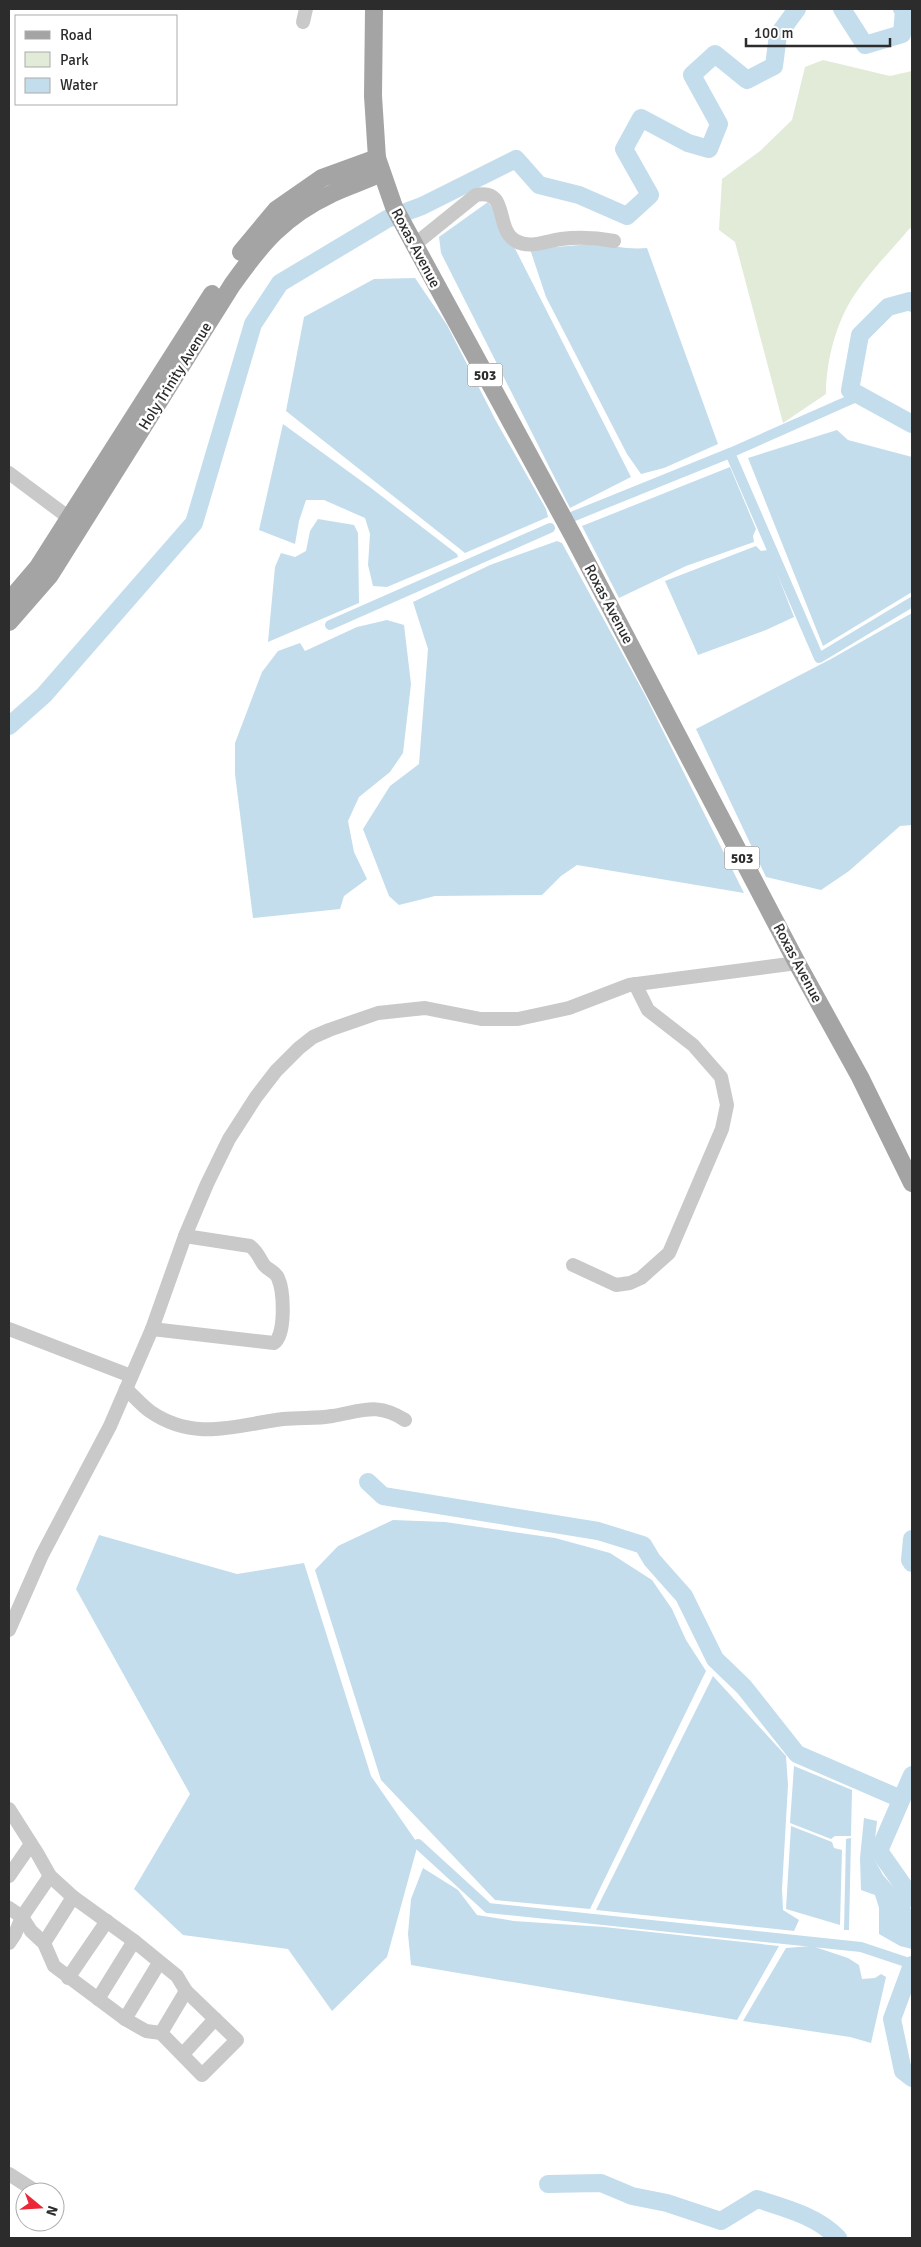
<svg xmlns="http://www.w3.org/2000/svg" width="921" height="2247" font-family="Signika,sans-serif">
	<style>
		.green { fill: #e2ebd8 }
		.water { fill: #c3ddec }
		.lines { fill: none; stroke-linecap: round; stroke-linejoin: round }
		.canal { stroke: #c3ddec; stroke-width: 10 }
		.river { stroke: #c3ddec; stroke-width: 18 }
		.minor { stroke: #c9c9c9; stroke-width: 14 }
		.major { stroke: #a4a4a4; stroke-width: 18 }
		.labels { text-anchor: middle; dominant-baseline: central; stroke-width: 5; stroke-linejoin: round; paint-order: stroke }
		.shield { fill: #fff; stroke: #6b6b6b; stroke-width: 1 }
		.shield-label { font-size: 14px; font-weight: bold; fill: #2c2c2c }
		.street-label { font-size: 15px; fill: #2c2c2c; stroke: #fff }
	</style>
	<rect width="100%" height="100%" fill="#fff"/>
	<!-- green -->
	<path class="green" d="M823,60L890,76L912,71V230L910,228C892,250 871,270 855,294C836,322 826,361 826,394L783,423L735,242L719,230L722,179L760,151L792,120L805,67Z"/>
	<!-- water -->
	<g class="water">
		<path d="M488,202L499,217L631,477L570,508L441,253L439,237Z"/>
		<path d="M593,244C611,245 628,250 647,248L718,444L664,468L641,474L627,454L546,297L530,249Z"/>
		<path d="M415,278L447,325L496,421L546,509L548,517L465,553L286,411L304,317L374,279Z"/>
		<path d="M283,424L371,488L457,554L458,557L387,587L373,586L368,565L370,534L365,518L324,500H306L299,521L295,544L259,530Z"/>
		<path d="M837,430L848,440L912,457V592L823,646L748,458Z"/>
		<path d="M730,467L756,529L753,536L754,542L686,566L619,598L582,526Z"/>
		<path d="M318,519L354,525L358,533L359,603L268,642L275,567L281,553L295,557L306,551L310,531Z"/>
		<path d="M557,541L562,543L645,695L744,893L577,865L561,876L542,895L435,896L399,905L389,896L363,829L390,786L419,764L428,649L413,602L490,565Z"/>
		<path d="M756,546L761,551L768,550L794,617L766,630L698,655L665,581Z"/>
		<path d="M912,613V825L900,826L849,871L821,890L766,877L696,729L831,659Z"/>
		<path d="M387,620L404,625L411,684L403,753L390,772L359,797L348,821L354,852L367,879L344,896L340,909L253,918L235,774V743L262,672L278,651L300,643L305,651L357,627Z"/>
		<path d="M393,1520L445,1522L555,1538L610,1553L652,1580L672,1609L686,1640L706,1671L590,1909L495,1900L381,1780L315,1570L338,1546Z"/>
		<path d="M99,1535L237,1574L304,1563L371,1776L418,1844L387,1957L332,2011L288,1949L183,1935L134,1889L190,1794L76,1589Z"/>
		<path d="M713,1676L786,1756L788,1785L782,1889L783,1910L799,1920L794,1931L596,1910Z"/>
		<path d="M794,1766L852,1790L851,1836H835L831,1839L790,1823Z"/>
		<path d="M864,1818L877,1821L873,1857L883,1875L910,1906L912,1914V1949L900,1946L879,1934V1908L875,1895L861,1890L860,1858Z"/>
		<path d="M791,1826L832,1842L834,1848L842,1850L840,1925L786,1909Z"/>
		<path d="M851,1838L849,1930H844L846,1839Z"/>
		<path d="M423,1868L458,1890L477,1915L514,1921L604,1927L779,1946L737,2020L411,1965L408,1934L411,1899Z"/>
		<path d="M812,1946L848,1958L859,1965L862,1979L875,1978L881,1974L886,1977L871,2043L850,2037L743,2021L786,1948Z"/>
	</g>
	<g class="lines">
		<!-- canal -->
		<g class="canal">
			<path d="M730,453L819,658L912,602"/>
			<path d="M574,516L730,453L861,395"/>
			<path d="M330,625L550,528"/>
			<path d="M418,1844L488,1908L861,1947L912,1964"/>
		</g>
		<!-- river -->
		<g class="river">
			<path d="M842,9L865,45L902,34L904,10L902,9"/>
			<path d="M912,303L910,301L888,307L860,335L850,390L912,424"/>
			<path d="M9,726L44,695L194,523L253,324L280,283L387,219L422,206L516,159L539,185L579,195L627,216L650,195L624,149L641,118L688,143L709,149L719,124L692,75L715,54L747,80L774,66L778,35L797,9"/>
			<path d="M368,1482L383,1496L598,1531L643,1545L652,1560L684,1596L715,1659L744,1687L797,1754L901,1799"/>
			<path d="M912,1539L910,1560L912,1563"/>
			<path d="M912,1775L879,1851L912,1898"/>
			<path d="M912,1965L892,2019L903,2071L912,2078"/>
			<path d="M548,2184L601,2183L632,2196L667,2203L721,2221L757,2199C785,2208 817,2216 838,2238"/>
		</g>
		<!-- minor -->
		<g class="minor">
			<path d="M303,22L306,9"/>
			<path d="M414,245L476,195C510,188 494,229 516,241C530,249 546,241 561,239C577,237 598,238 614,241"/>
			<path d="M9,473L76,523"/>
			<path d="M573,1265L616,1285L630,1283L641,1278L669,1253L722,1129L727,1105L721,1077L693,1045L648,1010L635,984"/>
			<path d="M9,1329L131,1376"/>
			<path d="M152,1329L274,1343C286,1335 284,1291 278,1278C276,1272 268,1270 264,1265C259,1258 258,1252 250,1246L185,1236"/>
			<path d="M126,1389C134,1396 142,1406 151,1412C195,1442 236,1425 283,1419C300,1417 316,1419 332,1416C363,1411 377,1402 405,1420"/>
			<path d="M9,1630L42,1555L110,1426L152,1329L185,1236L207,1184L229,1139L256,1097L276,1071L299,1048L313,1037L329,1030L378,1013L425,1008L481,1019H518L569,1008L629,985L797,963"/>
			<path d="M9,1809L37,1853L50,1876L73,1897L134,1941L177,1976L186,1991L237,2040L202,2075L161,2033L146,2031L125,2019L54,1966L44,1943L31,1931L22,1917L9,1908"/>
			<path d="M9,1876L31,1844"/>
			<path d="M9,1943L15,1934L22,1917L50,1876"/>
			<path d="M44,1943L73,1897"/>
			<path d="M68,1978L107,1921"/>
			<path d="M98,1999L134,1941"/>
			<path d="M125,2019L159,1963"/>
			<path d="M161,2033L186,1991"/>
			<path d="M183,2054L215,2019"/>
			<path d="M9,2174L37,2192"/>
		</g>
		<!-- major -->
		<g class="major">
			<path d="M374,9L373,96L377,158L394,207L572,534L797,963L860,1077L912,1183"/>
			<path d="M241,252L276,210L322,178L377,158"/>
			<path d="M9,601L38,567L212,294"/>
			<path d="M9,622L50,575L232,285C261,244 284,216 331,194C347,186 365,181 381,173"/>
		</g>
	</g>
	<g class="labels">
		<!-- shield labels -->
		<g class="shield">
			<rect x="467.5" y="363.5" width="35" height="23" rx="4"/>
			<rect x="724.5" y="846.5" width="35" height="23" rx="4"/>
		</g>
		<g class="shield-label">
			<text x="485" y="375">503</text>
			<text x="742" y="858">503</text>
		</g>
		<!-- street labels -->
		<g class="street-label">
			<text transform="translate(416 248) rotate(62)">Roxas Avenue</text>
			<text transform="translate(175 376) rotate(-58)">Holy Trinity Avenue</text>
			<text transform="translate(609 604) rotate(62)">Roxas Avenue</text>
			<text transform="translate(798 963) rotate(62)">Roxas Avenue</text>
		</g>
	</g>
	<!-- border -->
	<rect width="921" height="2247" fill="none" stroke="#2c2c2c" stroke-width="20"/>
	<!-- legend -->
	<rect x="15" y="15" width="162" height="90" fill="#ffffff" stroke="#ababab"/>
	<rect x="25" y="31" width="25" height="8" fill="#a4a4a4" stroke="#ababab"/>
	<text x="60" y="40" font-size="15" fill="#2c2c2c">Road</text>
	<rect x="25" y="52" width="25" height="15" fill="#e2ebd8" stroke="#ababab"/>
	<text x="60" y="65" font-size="15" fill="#2c2c2c">Park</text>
	<rect x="25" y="78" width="25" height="15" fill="#c3ddec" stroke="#ababab"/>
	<text x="60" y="90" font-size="15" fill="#2c2c2c">Water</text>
	<!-- north arrow -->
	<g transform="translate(40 2207) rotate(108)"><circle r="24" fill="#ffffff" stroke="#ababab"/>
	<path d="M0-4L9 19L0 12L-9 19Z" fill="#eb2637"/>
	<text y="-8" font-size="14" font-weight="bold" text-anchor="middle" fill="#2c2c2c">N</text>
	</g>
	<!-- scale -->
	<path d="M746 38v8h144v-8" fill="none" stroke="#2c2c2c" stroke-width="2.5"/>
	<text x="754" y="38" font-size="15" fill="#2c2c2c" stroke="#ffffff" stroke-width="4" paint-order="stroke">100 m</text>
</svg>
